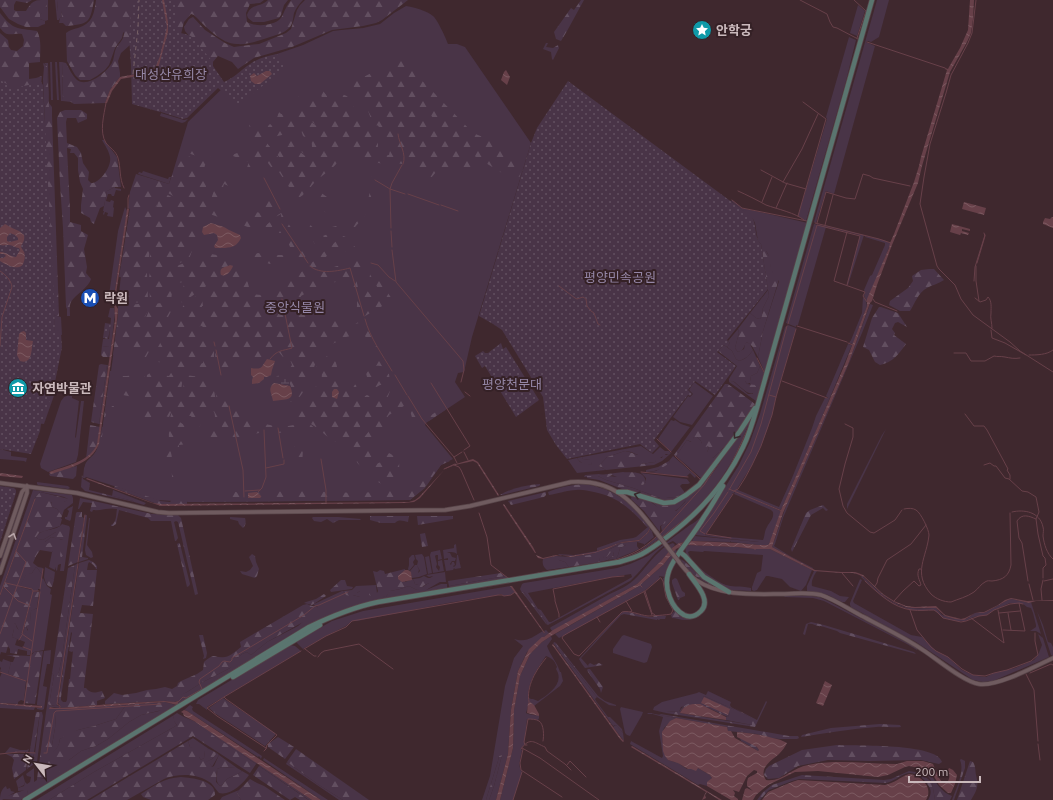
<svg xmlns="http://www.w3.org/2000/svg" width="1053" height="800" font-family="Ubuntu,'Noto Sans KR',sans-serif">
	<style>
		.green { fill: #493447; fill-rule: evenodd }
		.forest { fill: url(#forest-firs); fill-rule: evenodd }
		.wetland { fill: url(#wetland-marsh) }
		.park { fill: url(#park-dots) }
		.water { fill: url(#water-waves); fill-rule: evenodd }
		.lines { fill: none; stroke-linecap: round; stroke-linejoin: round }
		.stream { stroke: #674049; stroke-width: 1 }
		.major-casing { stroke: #59464a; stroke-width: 5 }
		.highway-casing { stroke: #574449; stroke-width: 6 }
		.major { stroke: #6f5b5f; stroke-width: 3.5 }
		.highway { stroke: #5a756f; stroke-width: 4.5 }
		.rail { stroke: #765f64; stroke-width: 1; stroke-dasharray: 4 4; stroke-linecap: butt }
		.major-bridge-casing { stroke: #59464a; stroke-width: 5; stroke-linecap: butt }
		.major-bridge { stroke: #6f5b5f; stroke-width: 3.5 }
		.oneway { stroke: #39292d }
		.oneway2 { stroke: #b8a6a9 }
		.labels { text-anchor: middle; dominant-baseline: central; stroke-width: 4; stroke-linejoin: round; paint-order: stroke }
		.poi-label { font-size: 13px; font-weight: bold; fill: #cab9bc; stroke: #352126; text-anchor: start }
		.park-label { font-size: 13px; fill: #9587a7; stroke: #352126 }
	</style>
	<defs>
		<pattern id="forest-firs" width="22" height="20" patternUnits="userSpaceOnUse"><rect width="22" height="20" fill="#493447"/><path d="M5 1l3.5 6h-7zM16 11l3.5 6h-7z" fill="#624f60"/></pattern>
		<pattern id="wetland-marsh" width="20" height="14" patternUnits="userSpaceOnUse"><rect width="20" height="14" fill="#493447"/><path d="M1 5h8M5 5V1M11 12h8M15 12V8" fill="none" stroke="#624f60"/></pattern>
		<pattern id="park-dots" width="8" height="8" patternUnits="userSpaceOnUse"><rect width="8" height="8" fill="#493447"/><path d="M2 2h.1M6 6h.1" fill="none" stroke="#624f60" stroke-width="1.8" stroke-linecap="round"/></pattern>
		<pattern id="water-waves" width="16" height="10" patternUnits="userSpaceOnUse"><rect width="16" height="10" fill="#674049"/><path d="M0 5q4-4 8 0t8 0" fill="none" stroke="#7b5a61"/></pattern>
	</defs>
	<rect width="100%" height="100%" fill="#3f282e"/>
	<!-- green -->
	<g class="green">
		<path d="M47,0H48V20L45,21L40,19V15L47,7Z"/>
		<path d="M55,0H57L58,11H61L62,17L60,18L59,20H57Z"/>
		<path d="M877,0H889L879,37L871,42L868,41L866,42L875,46L834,194L826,191L816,223L814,222Z"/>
		<path d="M858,5L865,11L857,36L850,33Z"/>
		<path d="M406,6C413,7 428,11 433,16C437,19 446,38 448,44H457L465,47L531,143L472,337L464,372L458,373L455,382L465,397L426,423L425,425L453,459L441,465L425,488L410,500L189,502L157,500L86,477L85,478H83L84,468L86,463L93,456L98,448L105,415L118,320V303L121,275L130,208L169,185L188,122L235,76L274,55L303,45L333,31L341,30L363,28L380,24L394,13Z"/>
		<path d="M849,37L856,40L846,81L806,221H805L803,219L798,216L827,119L826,117Z"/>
		<path d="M50,62H52L53,100H51Z"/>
		<path d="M55,62H57L59,100H57Z"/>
		<path d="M59,62H62L63,101H61Z"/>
		<path d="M44,63H48L49,103L52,107V116H50L49,109L48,95L47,66Z"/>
		<path d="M161,113L184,120L188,119L185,122L182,123L160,116Z"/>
		<path d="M143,171L168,179L169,177H171L169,184L138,174L139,172L142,173Z"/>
		<path d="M115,187V188L121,189V191L116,190L114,196H112L111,194H108L106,201L110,202L111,200L114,201L113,207L114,208L113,217L107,216L108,213L105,212L104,215L103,214L104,211H103L107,191Z"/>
		<path d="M732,200L742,208L808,223L765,373L758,357L763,331L779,281C776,278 773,274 771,270C769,263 771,257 766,251H762L761,244L758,241L755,223L753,219L731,201Z"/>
		<path d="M125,207L127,211L114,296L109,295L118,231Z"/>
		<path d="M814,224L825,226L864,235L848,285H847L860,235L826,227L798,325H796V327L786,323Z"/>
		<path d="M865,236L884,240L890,243V245L870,295L867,301H866L867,306L853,344L849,343L851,340L862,313L863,297L866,300L864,296L865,292L864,290L870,276L872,275L885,245V243L865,237Z"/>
		<path d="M768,290L769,296L763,308L762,316L760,319L756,318L750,313Z"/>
		<path d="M870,304L873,305L862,333L783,518L775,544L774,546L790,556L813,568V569L772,547L786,506L849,362Z"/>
		<path d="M110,308H114L115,313L110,357H108L109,347L102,346L103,339H109L111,318L108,317Z"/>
		<path d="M54,315L61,317L62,335L55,333Z"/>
		<path d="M788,325L796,328L776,397L772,415L768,428L761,446L752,465L737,489L738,490L779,507L792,478L812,428L816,416L825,398H828L826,396L848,344L852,345L814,436L781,510L748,497L781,511L770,542L768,545H758L731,542V541L730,542L692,541L695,536L759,542L695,535L739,465L750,442L760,414L785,327ZM735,491V492L734,494L771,510L773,512C774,519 770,521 767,527C764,532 765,536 763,540L705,535L730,498L733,493H732H734Z"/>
		<path d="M738,329L739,333L735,348L738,352L744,349L745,344L747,342L750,344L753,350C749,356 747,358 739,361L736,359L732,351L727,347L730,343L728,341Z"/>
		<path d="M107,365H108L101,424H99Z"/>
		<path d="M760,366L765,374L757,401H756L729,382L733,381L748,394H753L750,383L747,384L745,381H750L751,376L757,373Z"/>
		<path d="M50,382L57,383L56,390L44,424L35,423Z"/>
		<path d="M694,382L713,396L692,425L680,422L673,417L688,396L690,397L693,394L689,390Z"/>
		<path d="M69,395H72V398L79,401L75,438L76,437L81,401H84L78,455L76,462L48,472L41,468L40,464L61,401L64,397Z"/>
		<path d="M755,404L735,436L702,479L676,456L687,440L691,442L694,437H697L701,441V443L708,446L709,448L707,452L713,458L723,448Z"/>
		<path d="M752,417L749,426H748C731,470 710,500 672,529C661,538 649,546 637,553L651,542L661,533L700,489L662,531L661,526L664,524L658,508L651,501L676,511L685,502L687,496L700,487L711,472L707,481Z"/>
		<path d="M671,420L674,421L675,420L681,424L690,427L671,452L658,439Z"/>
		<path d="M886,429L847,509V504L882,435Z"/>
		<path d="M641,446L653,454L660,447L665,451H669L671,453L669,455L666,454C663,457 657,459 655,462L640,464L638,455L631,452L625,451L607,457L599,466L602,468L606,470L577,473L568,460L577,458L580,462L592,465L590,460L583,459L582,457Z"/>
		<path d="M0,449L11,452V456L27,458L26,462L24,461L0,459Z"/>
		<path d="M673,456L696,476L695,478L690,473L686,477L649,472L656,471L670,462L669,461Z"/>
		<path d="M641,473L687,479L690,483L688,484H682L680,486L686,494L683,495L682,494L675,497L666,498H660L633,488L606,480L598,476L584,477L585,475C590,475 594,474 599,474C606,475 613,477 621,477L643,485L646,482V478Z"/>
		<path d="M37,482L68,486L70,488L68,489L38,485L37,484Z"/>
		<path d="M33,490L72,495L73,498V503L64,510L62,516L57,509L52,507L51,504L52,502H64L68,499L64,497L40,492L35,498L0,595V586Z"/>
		<path d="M113,490L146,503L144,505L134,502L133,501L112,496Z"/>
		<path d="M24,493H25L0,568V563Z"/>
		<path d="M73,506L71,519L70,521L65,519V517H67L69,511L67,509Z"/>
		<path d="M706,509H708L686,541L677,544L673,541C655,548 644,569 630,581L548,625L546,624L547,623L524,592L522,593L520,589L522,584L524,583L617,568L630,564L648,556L690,525C698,521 702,516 706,509ZM631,574L632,577L627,580L551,622H549L541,610L538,609L528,593L606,578Z"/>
		<path d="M62,524L69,526L70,528L64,571H60L61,564H60L58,565L57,571L56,570V567L55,570L49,567L52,552L53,551L47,544H45V542L51,537L63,540V543L64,535L63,536L56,532L43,540L38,539L36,537C42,527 56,532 62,524Z"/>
		<path d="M649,526L650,528L647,533L639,540L622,542L595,552L607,549L620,543L639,541L648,533L650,529L652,531L653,535L654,537L644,545V544L637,542V546L639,549L633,552L616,559L618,555L620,548L626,545L623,543L610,549L603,558H606L611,552H613L614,555L608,560L600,562L599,558H558L559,560L565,562L569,567L547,570C543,567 542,563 543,559L556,556L571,557L595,553L571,556L559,555L558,554L574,555L597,551V548L620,540L633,538L636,537Z"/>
		<path d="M673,543L675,545L661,561L637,584L552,631L550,628L551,627C570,616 589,606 608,595C618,590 630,585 637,577C647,567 659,547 673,543Z"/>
		<path d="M456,544L457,554C455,552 450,551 447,553H450L452,557L456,558L455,561H452L450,564L451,565L452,562H454L455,565L453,566L454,567L456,565L457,555H458L461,568L455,569L454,568L453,570L446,571L444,560H448V558L444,559L443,550L454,548V545Z"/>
		<path d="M687,545L738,547L754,549H770L812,570L806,585L801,591L790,587L782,579L768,576H766L757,590L754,591L752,590V587L757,573L761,571L763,555L704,551L703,552L690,551L688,552C691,564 714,580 726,585C732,587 739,586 745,587C747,587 749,588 751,588V591L730,590L707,578L686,554L685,547Z"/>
		<path d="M676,549L677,553L665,583L676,609L674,610C668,599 665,591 663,578L665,577L659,576L660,578L644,591L563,636L559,638L555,634L639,586L663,565Z"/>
		<path d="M440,550L442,559L438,560V555H436L435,556L437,564L436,567L439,571L440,567L438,565V561L442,560L444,571L433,573L430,555L431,552Z"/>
		<path d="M422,554L424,557L427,574L419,577L412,578L410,571L415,565H417L419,570L418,573L420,571L417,565L418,561L416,559L415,555Z"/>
		<path d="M412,555H414L415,559L413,562L414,565L409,571L408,569L409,565V558Z"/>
		<path d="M429,556L432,573L428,574L425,557Z"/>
		<path d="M78,563L61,677L58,676L62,657L75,565Z"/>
		<path d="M36,567L38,569L41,573L42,574L41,580L43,578L47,586L51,589L50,594L52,595L44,650L34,652L31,654L32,648L31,650L23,647L25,642L20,640V638L19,640L12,637L14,629V624L15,622L17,628L22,633V634L23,633H25L28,630L26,626L30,621L31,611L32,610L38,608L40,589H38V591H33L32,589L20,586L26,574L32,573Z"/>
		<path d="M45,567L55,572L54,580L49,577H44Z"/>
		<path d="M814,571H817C814,575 811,581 812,586L831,591L840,596L849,597L845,602H842L828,595L807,591V586Z"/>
		<path d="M445,572L446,582H440L426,590L441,584H447V589L356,606L321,619L181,703L178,704V701L174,702L164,701L187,692L201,683L230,668L237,658L242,654L247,652L251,655L267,642L298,626L318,607L313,605L314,604L342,591H343L346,595H353L360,597V591L357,593H354V588L356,586L376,585L377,593H375L371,596L379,595L386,597L390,591L400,589L409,586L417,590L429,583L422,580L418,585L415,584L413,579L420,578L424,576L428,578H430L433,576L429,577L426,575Z"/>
		<path d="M505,576L507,577V579L450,588L449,586Z"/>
		<path d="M862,576C875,588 891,606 911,608C919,609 928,608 936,608L942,615L955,619H966L975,613L986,612L1008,600L1012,599L1029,603L1031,602L1041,634L1036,631H1026H1030L1036,627V625L1033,613L1031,608L1027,607L1023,604L1010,603L994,610L987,615L974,617L965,621H956L943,618L934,610H911L895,604L881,595L861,577Z"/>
		<path d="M860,579L862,580L853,601L854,603L911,635L922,637L936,651L948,657L962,670L973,675L977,676L986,677L994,673L1015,668L1034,660L1038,655L1042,645L1038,634L1043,638L1049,657L993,681L983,682L973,680L916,642L851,607L850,605V603Z"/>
		<path d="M510,586L515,592L510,595L504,596L501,594L498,595L448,603L357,621H352L346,626L326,636L303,649L297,643V641L332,621L363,611Z"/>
		<path d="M803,595L819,597L830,602L917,648V650L907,644L824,601L813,598L785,597L784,596Z"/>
		<path d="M1037,611L1043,625L1048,642L1051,643L1053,647V656L1051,655Z"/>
		<path d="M546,630L549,633L527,652L518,671L511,710L508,754L496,800H489L494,786L502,755L499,756L498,761L486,800H482L490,776L505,686L514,658L523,646L514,639C527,643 532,637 543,631L544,633H545L544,631Z"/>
		<path d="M624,635L651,644L652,647L647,662L644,663L613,653V649L622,636Z"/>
		<path d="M551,636L552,639L547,646C550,655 557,662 560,672H561L563,681L560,686L534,706L529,702V703L526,713L528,714L539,716V718L538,720L527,719L524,745L521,749L522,750C521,757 517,766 522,772L513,800H500L513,748L514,710L520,676L530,654L542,642ZM546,656C553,659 554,660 557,667L556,669C565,683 549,694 538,701L533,699H531L529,698V701C525,685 538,668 546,656Z"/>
		<path d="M555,642L570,663L597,697L595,699L596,701L608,717H610L622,729L623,733L616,725L613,726L553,643Z"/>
		<path d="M290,645L295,646L301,651L207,707V710L199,704H196L198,700Z"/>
		<path d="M51,650L50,664H47L43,686L47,687L44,709L42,710L37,709V708H42V706L37,705V703L44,651Z"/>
		<path d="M3,659L11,662L8,674L26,681L24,701L21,700L18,702V704L0,703V677L2,672L0,671L1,668L0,667V661L2,662Z"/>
		<path d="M52,673L54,676L49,705L56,706L57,705L60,707V708L50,707V709H55L126,705L116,719L94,726L78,730L60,739C59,746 57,749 52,754V745L55,728L56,714L55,712H46Z"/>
		<path d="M708,691L731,702L730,705L731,707L752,718V725L726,720V717H728L730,713L734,711L733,709L704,696L701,703L681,707L679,712L666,711V713L653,710L654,707L662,702L697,693L699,692L706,695Z"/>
		<path d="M165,702L176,705L26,797L28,790L18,791V788L24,786L25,782L27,784L30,782L31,777L27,776L26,774L34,768V782L37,780V779H44L81,751L96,746L108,739L129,722L141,715L159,711L164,707Z"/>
		<path d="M0,704L35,707L34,710L0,708Z"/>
		<path d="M190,705L193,707L192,709L193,711L262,756L261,759L259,756L258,757L187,711L184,710Z"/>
		<path d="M621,707L643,712L642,715L630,736L627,735L625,733L620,709Z"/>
		<path d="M40,712H42L43,716L37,762L34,764L33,760L34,754L35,753Z"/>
		<path d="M649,713L647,714L650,713L676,718C671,720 668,725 664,728C660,740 664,748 668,760L678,763L687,769L698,768L710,775L712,778L707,784V786L700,784L698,785L630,744L631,741L662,758L663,756L659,731L663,717Z"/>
		<path d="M174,715C173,719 174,722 177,725L174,727L94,772L49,800H36Z"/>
		<path d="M182,716L194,721L257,763L256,764Z"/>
		<path d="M193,738L209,749L205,751L204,758L201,760L199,757C199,748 197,750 190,747L188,741Z"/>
		<path d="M217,753L219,755L212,767L209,763L205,762L212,759Z"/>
		<path d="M264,758L328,800H321L263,760Z"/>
		<path d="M287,762L319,785L343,800H339L286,764Z"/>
		<path d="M260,765L312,800H309L259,766Z"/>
		<path d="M222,767L236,768H237L242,771C238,775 232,776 227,779C224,782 224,784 220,786C214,779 218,778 217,769Z"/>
		<path d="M6,786L7,789L10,788L11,791L15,792L2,800H4H0C0,795 1,789 6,786Z"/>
		<path d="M239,790L237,793L241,800H220L222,797Z"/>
	</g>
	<!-- forest -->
	<g class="forest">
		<path d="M0,0H32L27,3L16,1L14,5V10L16,11H26C33,0 34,0 47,0C47,9 47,10 40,15V19L45,21V24L42,25L38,27H26L18,24L9,19L0,7Z"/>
		<path d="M57,0H94C90,23 89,24 66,26L63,23H59L60,18L62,17L61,11H58Z"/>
		<path d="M96,0H135L130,45L121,53L118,61L120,73V77L110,90L105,103L74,104L71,102L63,101L62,62L66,63C69,68 72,75 76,79C86,89 106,73 112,63C114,59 114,53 116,48C120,42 124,40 124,32L123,33L122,38L115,48L109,65L105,70L97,76L90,80H80L75,75L67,61L66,33C70,30 74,29 78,28C93,23 94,14 96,0Z"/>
		<path d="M175,0H264L260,3L250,4L246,13L247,22C255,27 273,26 280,19C283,16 284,11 286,8C287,5 289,3 291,0H303C299,4 296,8 294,13C293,18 293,23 290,27C284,34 275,35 267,38C258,41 247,45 237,44C221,44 204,25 194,15L191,14L184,22L181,34L175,36Z"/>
		<path d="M268,0H288L284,5L281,15L279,18L264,22H253L248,18L247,15C251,3 260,8 268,0Z"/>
		<path d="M305,0H408L382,20L376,23L363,26L332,30L292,47L254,58L238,69L232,62L218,56L212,63L185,31L184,27L189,19L193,17L205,30L225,43L234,47L241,46L259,44L286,33L291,29L297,10L300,5Z"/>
		<path d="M581,0H584L567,31L561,41L556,39L554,32L571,8L574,10Z"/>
		<path d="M0,13C13,30 17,28 37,31C42,40 40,52 40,62L29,63V79L36,78L42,76L41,85L18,104L0,82V33L8,40L9,47L11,50L17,51L23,46L24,40L22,34C17,33 9,36 5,33C3,32 2,30 0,28Z"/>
		<path d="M546,43H548L546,47L553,48L558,45L559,48L553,60L552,59L551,52L543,49Z"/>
		<path d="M400,58L473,133L500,144L509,149L516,156L524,160L518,183L460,147L446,135L430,114L429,115L446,138L460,149L481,162L476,169L456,168L450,171L440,170L436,172L431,178L403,164L405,156L399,141L398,127L392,121H390L387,126L395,134L398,135C399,144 406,154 402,164L375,159L376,138L374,129L378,131V146L377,152L380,154L389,155C391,148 390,145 386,139C386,132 381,129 377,125L374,127L367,108L353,86L352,83L354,82Z"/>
		<path d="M43,63L47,66L49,108L50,109V116H52L59,316H56L52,313L43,129L45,125L43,79L44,67Z"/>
		<path d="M320,87L327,96V101L294,129L286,134L269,138L266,137L262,132L267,131L268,126L270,124L273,126L274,125C275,120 278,118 278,113L279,112L281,114H283L288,118L291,119L300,109L293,101L298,96L302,100L315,90L321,98H322L320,91Z"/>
		<path d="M339,93C343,95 347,95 350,99C353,101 353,104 354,108C357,116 364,120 371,123L374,139L373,158C366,158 346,153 342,147L343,150C330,147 321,156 309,157L294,147L283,144L284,137L294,132L298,134L297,140L299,142L306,143L304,147L308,150L312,147C312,139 309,139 303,136L300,127L308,120L326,132L340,145L326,132L308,119Z"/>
		<path d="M65,110H81L87,114V119L78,123L76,118H67L66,122L67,143L77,147L81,153L83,163L89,172L88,180L91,183C100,183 112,166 110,157C109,151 105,145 102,140H104L117,157L121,187H115L107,191L104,206L100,208L94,224L91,222L90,218L81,213V205L83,189L80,182L78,170V158L74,153H70L71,149L67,148L70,209V222L81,225V231L88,235L84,249L87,267L86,273L91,279C89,287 75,295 71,302C69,306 70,311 70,316H67V309L66,307L63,228L60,184L57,118L60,112Z"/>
		<path d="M253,122L265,140L252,145V141L254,137H250L247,135L251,130L249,125Z"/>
		<path d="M233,140H236L242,149L233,152L230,143Z"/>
		<path d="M266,142L271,148L264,158L261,171L254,169L251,178L244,176L249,162L233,156L232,155Z"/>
		<path d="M282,145L292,146L308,158C319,157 333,145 343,153C338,167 324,173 314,183C311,186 309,190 306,193L274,150Z"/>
		<path d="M183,148L217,159V163L182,151Z"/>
		<path d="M273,150L304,193L303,195L297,199L277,169L271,167L265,159L269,152L272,150Z"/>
		<path d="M181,154L210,163L209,165H205L203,173L209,176L205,190L210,191L211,193L207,207L203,208L182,201L168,193L163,194L158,200L151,231L148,269L146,271L131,272V273H147L148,300L147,302L127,303L128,278L119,277L130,209L128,208L130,192L136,174L169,184L173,173H175Z"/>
		<path d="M377,161L395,163V165L378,163L375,164C372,181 374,202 364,217C362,220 358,223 355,227L354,228L351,227C356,222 361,218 364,212C371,197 371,178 374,162Z"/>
		<path d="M220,179L233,183L231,187L224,184L218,204L219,210L223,211L221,218L207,213V211L213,210L214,207V204L209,205L217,182Z"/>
		<path d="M312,188L317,191L316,197H318L320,192L327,197L324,205L331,213L329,216L307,194Z"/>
		<path d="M166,194L177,200L203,210L204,213L196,230V240L189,259L168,268L150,270C148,258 154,211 159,200C161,197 163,195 166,194Z"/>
		<path d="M272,194L280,209V211L251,228L239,224L241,218C248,220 253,219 256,212L261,213L265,211L262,203L268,200Z"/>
		<path d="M365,199H366L363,211L351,224L349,222L357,214Z"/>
		<path d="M283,212L288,220V223L293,231V238L300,242L302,251C307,254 313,253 318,250L321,253L306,265H299V258C294,252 288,247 288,239L286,237L285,233H278L277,231L278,228L281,224L300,251L282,224L281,214L261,225H260Z"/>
		<path d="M305,220L321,235L318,241L315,244L302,224Z"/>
		<path d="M270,222L275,231L274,233L270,231L266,232L265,226Z"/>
		<path d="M336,226L342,233L331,244L323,236C327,234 334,234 332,227Z"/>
		<path d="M342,236C348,236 352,243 355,247L351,250L349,248L339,257L329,262L326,259L334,252L333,251L317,264L318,266L317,268L320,269L325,263L326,264L325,267L328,269L337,266H345L348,263L346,261L347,259L358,256L354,253L357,250L371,268L364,271L361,270L355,274L358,288L359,287C365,287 367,291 371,295L376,290L377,286L372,283L369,280L370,275L372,270L392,299L389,302L360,319L356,312L357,306V299L351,284L348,282L342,283L336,282L322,284L308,266Z"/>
		<path d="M287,250L292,252L297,257C294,259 291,261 287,262C281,264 276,260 270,264C262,262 253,258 245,260L243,258L258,253L273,255H285L286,254Z"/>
		<path d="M762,251H766L769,256L774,259L772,263L770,264C772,271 772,275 780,276L763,331L758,357L752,346L747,342C743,346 745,350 738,352L735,348L739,333L738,329L750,313L756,318L760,319L762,316L763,308L769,296Z"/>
		<path d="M211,254L239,259L236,268L231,276L223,280L212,282L182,303L181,300V295L191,261L192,260Z"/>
		<path d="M188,262L189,263L183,282L178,283L174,282L171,278L170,279L172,292L171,301H150L149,278L150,272L167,269Z"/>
		<path d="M240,264L244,270H248L251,272V276L247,279C250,293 251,295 265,295L274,287V283L277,280L282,279L285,281L302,266L304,267L252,310L229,328L219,329L205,328L187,318L183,313L182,310L183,306L201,292L203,306H202V314L204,317L206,318L208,312L213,310L216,302L212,301L211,299L207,298L208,296L211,294L213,292V286L203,292V291L213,284L221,283L228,279L235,272Z"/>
		<path d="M305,269L318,286L301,296C300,300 298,303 300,306C304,312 320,319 326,319C331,320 335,319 340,318L344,325C340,333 329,333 324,340C318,353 308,393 296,400C293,402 290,402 287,402L286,400L289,399C290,396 292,394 292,392C292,387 289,380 284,377L285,371L290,368L292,365L291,362L283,357L278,351H280L275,353L270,359H267L263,366L261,368L253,357C249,358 248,360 244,362C233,368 233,361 226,375H219L216,373L215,350L222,338L231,328L280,289L292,348L280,289Z"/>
		<path d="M929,269H934L944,280C938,284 932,285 927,288C918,293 915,303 910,311H900L889,305L890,301L908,288L913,281L912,276L921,270Z"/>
		<path d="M175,302V304L161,330L160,329L158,332L159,333L146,357L144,358L143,341L140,331L149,311L150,304Z"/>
		<path d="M148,303L149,306L148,310L139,331L142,342V350L128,349V348L126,347V344H123L122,347H120V349L121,350L120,355H113L119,306Z"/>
		<path d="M879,307H881L898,313L907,327L898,322L895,323L892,329L895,333L894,335L906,344C898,355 893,362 880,365L875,362L869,350L863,347L872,318Z"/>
		<path d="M179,311L187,319L204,329L212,344L214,350V365L213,368L209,373L197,371L198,366L200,364L203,363V360H201L199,357H196L195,359H192V363H194L196,366L195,371L173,368L171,367V364L152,361L151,360L164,336L166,335V332L178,311Z"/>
		<path d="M364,319C369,336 379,349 388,364C384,368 381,365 376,366L373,364C372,361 373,358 372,354C372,351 365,335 363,332L365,323L363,322L355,324Z"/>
		<path d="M346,328L351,336L346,337L340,341L334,343L331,345V351H327L322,349L327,340Z"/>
		<path d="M724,345L732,351L736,359L739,361C746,359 749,356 753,350L760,366L757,373L751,376L750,381H745L747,384L755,385L757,388C752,402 740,385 733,381L729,382V379L737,366L718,351Z"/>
		<path d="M102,346L110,347L108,357H103L101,355Z"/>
		<path d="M329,354H332C337,362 338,370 338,378C342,383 350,382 356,385L357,390V398H361L367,395L369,396L371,400L375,401C378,399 380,397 379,393L385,386L384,385H380L373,389V386H370L369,385L366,373L369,370L387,373L389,374L390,382L392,383C389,400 381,408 373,421L369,422L368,419L366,420L364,412L358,414L361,431L354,434L355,439C360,438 364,435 366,430H368C361,442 343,448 331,439C324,435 319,428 311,424C305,421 299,423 293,423L295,418L297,404L301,402L302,398L307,402L314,395L313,392L315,387L318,386C323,375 324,376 316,367L319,359L323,360L325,363H327L326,357Z"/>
		<path d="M101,364L107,365L99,424L91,422L99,365Z"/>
		<path d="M110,371H112L111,375L120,376V377L115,376L114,378H111L110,389L114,397L109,400V404L110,406H114L113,409C108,410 106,413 105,418L108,421V423L105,422L104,424H103Z"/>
		<path d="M143,373L145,374V379L143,380L121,377L122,376H127Z"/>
		<path d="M150,373L169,376L171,373L183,375L180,399L174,405L169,417L164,416L165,407H152L151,422L147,421L145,430H141L147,375Z"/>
		<path d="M185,375L208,378L213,384L222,438L203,439V435C209,429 218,422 214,412L211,411L207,412L203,418L197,433L194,431C195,425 194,421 191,416L180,415L175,413L174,420C179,420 182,425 187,425L191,423V425L188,428L180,427L178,428L177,430L175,432L174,436L175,440H181L183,443L199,442L200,443L187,444L179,445V448H172L171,452L174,471L176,472V475L174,476L175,495L173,489L171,463L170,460H166C164,456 166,450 165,446H169C169,434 168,419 173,409C175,405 180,403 182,399C185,392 182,382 185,375Z"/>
		<path d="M127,381L129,382L128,391L129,392L139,394V396H134L133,397L118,394L117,392C125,392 126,388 127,381Z"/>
		<path d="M725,384H728L755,404C743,423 729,443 713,458L707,456V452L709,448L708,446L704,448L702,447L701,441L697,437H694L692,442L687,440L676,456L674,455Z"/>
		<path d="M216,388C229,398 239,411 253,419C260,424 270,424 277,427L264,430V432L254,434L251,437L237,439L229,406L236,439L224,440V438L229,437V434L223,435L215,389Z"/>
		<path d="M407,396L421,418L417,422H415L413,421L409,407L407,404L389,415L386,419L387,428L377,429L371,427L383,408L391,405Z"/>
		<path d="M443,407L445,410L429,421L430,416Z"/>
		<path d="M304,423L311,425L317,430L315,432C308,428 309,424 300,428L297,427L295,428C290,439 297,442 303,449L302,466L299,468L291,431L279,433L278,428Z"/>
		<path d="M90,425L100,427C98,440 98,450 86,459Z"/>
		<path d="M102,427H104C100,443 101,456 85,467V466C86,460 91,458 95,453C100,445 100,436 102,427Z"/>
		<path d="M371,428L373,430L374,437C364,444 370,455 376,464L381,462L384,457L389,453C399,459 400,459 399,471C398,476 398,479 397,484C385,484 381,487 373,477C371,474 371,470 368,469C360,464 360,468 355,459L359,451L348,445V444C359,442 365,438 371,428Z"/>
		<path d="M625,451C631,452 636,455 642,456L643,460L641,464L655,462L657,458H662L663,455H669L662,461L654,465L606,470L602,468L599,466L607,457Z"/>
		<path d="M582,457L583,459L591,460L592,465C585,464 581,464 577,458Z"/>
		<path d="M446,459L450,461L441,465L424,488L410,500L190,502L189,497L191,499L196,501L207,500L209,498C211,498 213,499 215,499C223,499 227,490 236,492C240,493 241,496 244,498C248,500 255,498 260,498L262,496L258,492L262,489L264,484L265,491H267L295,492L304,491L358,493L389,491L400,492L412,487L432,471L443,461Z"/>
		<path d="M669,461L670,462C664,468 655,472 646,472V470L658,467Z"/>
		<path d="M77,466L76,476L73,479L50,476L49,474L50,473Z"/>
		<path d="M623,472C632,473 644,470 646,482L643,485L621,481L620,477H617L612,475L608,477L600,475Z"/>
		<path d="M82,475L83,479L90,483L89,490L133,501L134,502L85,491L81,487Z"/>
		<path d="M587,476H598L606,480L633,488L660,498H666L675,497L682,494L683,495L672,500H661L632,491L622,489L599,480L587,478Z"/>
		<path d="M540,484V485L539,486L502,495H500C511,488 527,485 540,484Z"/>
		<path d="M583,484C616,489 629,501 649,526L647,527C632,510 617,496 594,492C588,491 582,489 576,490C567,490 557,494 549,495L548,492C560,487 571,485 583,484Z"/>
		<path d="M115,486L159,500L160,501L170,502L172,500H185L187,501V504H157L114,488Z"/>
		<path d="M40,492L69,499L66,501L64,502H52L51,503L52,507L57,509L62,516L61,519H62L60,526L39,533L36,537L38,539L43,540L56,532L60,531L62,532L63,536L66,528L67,527L64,554L61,558L60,555L63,540L60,539L58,541L55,538L51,537L45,542V544H47L53,541H55L57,544L54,550L52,552L40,550L36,556L33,563L38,567L43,568L42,574L41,573L38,569L36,567L32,573L26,575L20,587L32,590L33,592L34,591L39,592L37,608L31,611L30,624L26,626L28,632L25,633H23L32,593L29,605L28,604L29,605L22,633L19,631L15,623L14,624V629L12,637L17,639L15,645L31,650L30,655H27V651L18,649L17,654L10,653V649L8,646L6,653L1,652L0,655V596L5,583L35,498Z"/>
		<path d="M546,492V495L544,497L511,505L508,501Z"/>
		<path d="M632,495C647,496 658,508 670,517L664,524L660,526V532L644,511L632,500L631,499Z"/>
		<path d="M687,496L688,498L679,508L672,513L668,508L658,506L653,502L664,505Z"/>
		<path d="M80,498L152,514L178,515L181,518L198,594L195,595L178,522L176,521L174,522L178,538L176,541H175L171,521H151L148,518L119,510L116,524L113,526H111V525C117,522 116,514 117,509C109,507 101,511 93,510L92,512L90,511L92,503L83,502L79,509H78Z"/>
		<path d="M823,505L828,510L826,511L823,508L811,515L792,552L791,549L806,513L810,510Z"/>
		<path d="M77,512H82V517L84,518L78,562L68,566L76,513Z"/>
		<path d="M85,515H87V517L82,557L88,558V559L79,562Z"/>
		<path d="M370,516H409L408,522C403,521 399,519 395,523H381L370,520Z"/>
		<path d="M417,516H453V519L418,525Z"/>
		<path d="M230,517L245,518C246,521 246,526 243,528L239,524L238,521L230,519Z"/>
		<path d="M313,517H338L361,519L360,520H339L333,523L327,519L321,522L314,521L312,518Z"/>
		<path d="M89,518H90L87,545L92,552L93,557L91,558L86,555L85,550Z"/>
		<path d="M425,533L428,546L422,547L420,534Z"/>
		<path d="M179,543L180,544L190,584L189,586L187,587L177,544Z"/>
		<path d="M623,543H625L626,545L620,548L618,555L616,559L608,560L614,555L613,552H611L606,558H603L606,551Z"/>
		<path d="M252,554L255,556L256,562L259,569L257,576L255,578L242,574L240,571L246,572L250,570L253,566L249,557Z"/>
		<path d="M596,554L599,556L600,562L569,567L565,562L559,560L557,559L558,558H571Z"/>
		<path d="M680,559L684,561L704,580L717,587C702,582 689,573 680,559Z"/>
		<path d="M89,560C93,562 98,564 97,569H96C95,566 93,564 89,562L88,564L87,570H97L93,606L82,605L80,613L93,614L84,686V688H86C91,694 95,693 102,691L105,698L97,701V705L61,708L59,704L58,703L79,563ZM71,632L72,633L69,651L72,652L73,651L70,679H69L67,700L66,702H63L61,700V697Z"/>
		<path d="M75,565L62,657L58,676L61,677L57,705L56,706L49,705L48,703L50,699L54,676L52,673L68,568Z"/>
		<path d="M405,569V582L413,579L415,584L418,585L419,579L429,582V583L423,586L421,589L417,590L409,586L400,589L390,591L386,597C381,596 372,597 369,595L370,592L375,593H377L378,591L373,571L377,572L380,570L384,571L385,574Z"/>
		<path d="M501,573L505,576L449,586L448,581Z"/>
		<path d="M47,576L50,577L54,580L52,587C47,587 45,582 44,577Z"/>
		<path d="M675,578L677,579L682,591L685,593V596L680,598L679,600H678L672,583V580Z"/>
		<path d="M341,580H345L347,586L353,587L352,589L331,592L330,590Z"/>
		<path d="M354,588V593H357L363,589L365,591V594L363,597H360L353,595L350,596L346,595L343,591L352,590Z"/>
		<path d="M522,592H524L547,623L546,624Z"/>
		<path d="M324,594L326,596L312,605L304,603L306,602L316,599Z"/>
		<path d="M307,604C311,606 314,606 318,607L314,616L267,642L251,655L247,652L242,654L237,658L239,661L230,668L201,683L187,692L175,698L164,701L105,704V701L114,693L122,695L136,693L147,690L156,689L165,687L172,689L177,686L178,683L181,681L197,674L203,670L204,662C217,651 213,659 225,657C231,656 237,650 241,647L240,642L303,605Z"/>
		<path d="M706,605L707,607C702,616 695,620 685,620C681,620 676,618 672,618L671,615L676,609L690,617Z"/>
		<path d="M624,611L649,617H653L655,615L666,616L665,619H660L659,620L657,619V620L624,614L621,615L581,658L589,667L588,665L590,663L594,665L599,663L603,665L585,668L582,664L579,659L615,619Z"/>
		<path d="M811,622L824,625L914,652L916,654L840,633L837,631L821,626C817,627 813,623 808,624L805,635L803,634L806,624Z"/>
		<path d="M199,635H203L207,653L206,658L203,659L204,656Z"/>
		<path d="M556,643L598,696L605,701L616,705V706L609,705L597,697L557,646Z"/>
		<path d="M43,651L35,704L24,703L27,681L8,674L11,662H13L15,657L6,655L31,656L34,652Z"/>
		<path d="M588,669H590L603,687L601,693L600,689L588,672L587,670Z"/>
		<path d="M704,696L733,709L736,713H730L728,717C715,712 689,694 680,713L752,725V724L751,718L734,708L757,720L766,701L767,702L755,727L666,713V711L679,712C684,703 692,702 701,703V701Z"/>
		<path d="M223,698L275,733V735L265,746L216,714L209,708Z"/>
		<path d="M165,702V707L162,710L141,715L129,722L108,739L96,746L81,751L69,760L67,766C57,773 50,779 37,779L46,712H56V714L55,728L52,745V753C57,749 59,745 60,739L69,733L78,730L94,726L116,719L126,705Z"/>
		<path d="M36,712H40L34,752L35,753C32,756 33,760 34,764L27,769Z"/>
		<path d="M177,713L194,723L256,764L250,773L193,736L87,800H49L94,772L174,727L177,725L173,720L174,715Z"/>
		<path d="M661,714L789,736H798L799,738L797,739H780L771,738L757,734L728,731L727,727L659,715Z"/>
		<path d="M880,724L900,725L901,727C892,728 884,726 876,727C851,729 826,733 801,737L802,735L831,728Z"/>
		<path d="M616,725L623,733L624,741L613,727Z"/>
		<path d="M278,737L294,747L285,759L268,747V744Z"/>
		<path d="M740,738C747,741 755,743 759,750L758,751L741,741Z"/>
		<path d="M188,741L190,747L197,748L199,750V757L201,760L204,758L205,750L209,749L217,753L212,759L206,762H209L212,767L214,766L219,755L237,768H236L222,767L217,769L216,782L220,786C224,784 224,782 227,779C232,776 238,775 242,771L249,775C243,784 230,796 219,793C216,790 214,786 211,783C198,773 178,773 164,779L127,800H90Z"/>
		<path d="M837,745C855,746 937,743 942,762L939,764L921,760L869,761L828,760L798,766L779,778L768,779L764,775L766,769L769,766L802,750Z"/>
		<path d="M10,747L20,750H27L29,749L28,752L5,753Z"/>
		<path d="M296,749L369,800H343L319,785L287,762Z"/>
		<path d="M6,754H28L26,770L14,779L12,768L14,760L12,757Z"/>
		<path d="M502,755L494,786L489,800H486L498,761L499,756Z"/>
		<path d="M961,759L965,761V768L954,800H952C956,789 965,771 960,760Z"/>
		<path d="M970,761L973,762C976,767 975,770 976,775C979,786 977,790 971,800H957Z"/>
		<path d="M259,766L307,799L309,800H300L295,797L290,800L253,775Z"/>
		<path d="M909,771L920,773L932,782L935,800H928C931,795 932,790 928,785C926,781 922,778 919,776C906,767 899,780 886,783L799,779L792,781L769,790L767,792L760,800H757L762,793L772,785L802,775L884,780L891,779Z"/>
		<path d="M928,773H930C936,783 941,792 952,796L950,800H935L932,782L928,776Z"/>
		<path d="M23,775L25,782L24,785L18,788L16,781Z"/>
		<path d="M181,777C192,778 216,780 215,795L208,800H151L143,797L141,794C155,785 164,778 181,777Z"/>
		<path d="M250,779L257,783L264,786L285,800H241L237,793L239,790Z"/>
		<path d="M27,789L28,790L27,795L21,800L1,799C10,794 18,793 27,789Z"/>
	</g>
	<!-- wetland -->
	<path class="wetland" d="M281,375L288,379L290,386L278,384L275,383L270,386L271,383L277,376Z"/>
	<!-- park -->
	<g class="park">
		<path d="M132,0H176V32L185,34L191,36L213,62V66L224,82C234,78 241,70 250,64C258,58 268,56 277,54L284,65L283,70L238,105L218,88L187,118L183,119L161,112L160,111V112L132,104L131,65L129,38Z"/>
		<path d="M0,80L7,84L11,89L41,82L43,85L54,300L55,332L61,334L62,347L53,392L41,424L40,431L31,454L0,449Z"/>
		<path d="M568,81L752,217C757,225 754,238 761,244L768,289L727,340L730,343L727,347L724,345L717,352L736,366L715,395L695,381L688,390L692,394L690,396L688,395L654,440L659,446L652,453L640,444L567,459L556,445L547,430L543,397L502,330L493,324L479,316L531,143L537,128Z"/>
		<path d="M105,323L111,324L108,339L103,338Z"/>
		<path d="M501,343L503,349L506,347L539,400L516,417L485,366L482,368L475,356L483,351L485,353H488Z"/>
		<path d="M0,486L14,488L16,490V493L0,542Z"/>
	</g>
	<!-- water -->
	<g class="water">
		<path d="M162,0H164L168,22V32L159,65L155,71L149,74L121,79L112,91L107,103H105L110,90L120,77L147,72L152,70L156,66L160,56L167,27Z"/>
		<path d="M970,0H974L973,19L971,33L967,42L950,72L922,166L918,183L892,245L877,285L872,301L870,303L849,362L783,513L772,547L815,570L841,572H855L858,573L863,575L883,594L894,601L906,606L915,607L936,606L945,615L961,619L965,618L975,613L984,612L998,605L1005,600L1011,598L1027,601L1053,600V601H1036L1029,603L1012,599L1008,600L986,612L983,613H975L964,620L955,619L945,616L936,608H912L906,607L894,602L883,595L864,577L857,574L853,573H840L814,571L770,549H756L755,550L754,549L738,547L687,545L682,546L676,549L663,565L639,586L551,636L542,642L530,654L520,676L514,710L513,748L500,800H496L508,754L511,710L518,671L529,649L542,637H544L553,630L637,584L661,561L672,548L679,543L692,541L737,543L758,545H768L769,544L781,510L808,449L845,364L867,306V299L889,248L890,243L894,234L914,182L919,166L921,157L947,70L945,69V68L948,69L949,67L960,48L968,30Z"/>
		<path d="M506,70L510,77L507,85L501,80L504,72Z"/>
		<path d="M266,71H270L272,74L260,84H255L251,81L250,76L254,73L257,76Z"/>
		<path d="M964,202L986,208L984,215L962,209Z"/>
		<path d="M127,209H129L115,300V304L118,309L117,320L99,444C91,464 69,468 51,474L49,472C65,466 90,462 97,444L115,320L114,297Z"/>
		<path d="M1052,217H1053V228L1043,224V222L1045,218L1050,219Z"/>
		<path d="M211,223L224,227L229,230L240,235L241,238C237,246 233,247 225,248C221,248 218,248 215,248L214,246L218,240L217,235L214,233L204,235L202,232L203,227Z"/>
		<path d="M5,224L12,228L19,231L24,235C25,240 23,243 21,246C21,248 23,250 24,252C25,254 25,259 24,261C22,273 6,265 0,261V258H3L6,256L4,254H0V252C7,252 10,257 16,257L20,250L19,248C15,248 13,245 9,245C5,245 4,246 0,245V228ZM10,233L15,235L18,238V240L10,242L7,241V237Z"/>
		<path d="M952,224L970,229V231L962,229V231L969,233L968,235L961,233L960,235L950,232Z"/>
		<path d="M230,265L233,266C231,271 227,277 221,275C219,266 225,268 230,265Z"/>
		<path d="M21,332L24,331L26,333V340L33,341C31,349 33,365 20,361L17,355L19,334Z"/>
		<path d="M267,359L275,361L272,370L271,375L267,377H264V379L259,383L252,384V380L253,377L251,375V368C263,370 261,367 267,359Z"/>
		<path d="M274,383L290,386C297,402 284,399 273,401C272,393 267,389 274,383Z"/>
		<path d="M334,389H337L339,392L337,399L332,397V392Z"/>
		<path d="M473,459L478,462L499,495L498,496L477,463L473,461L455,465L445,469L420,498L414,502L404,503L161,506L149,502L86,479L87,478L153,503L161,504L409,502L415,500L419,497L446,468L456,464Z"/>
		<path d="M0,473L23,476L22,478L0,476Z"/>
		<path d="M257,492L261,496V497L260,498H248V493Z"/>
		<path d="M504,504L533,547L536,553H535L503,505Z"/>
		<path d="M650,528V529L648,533L639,541L620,543L607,549L594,553L571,557L560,555L543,559L538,558L536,555L543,558L556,555L571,556L595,552L622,542L639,540L647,533Z"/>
		<path d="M405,570H408L411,572L412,580L402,582L398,579V576Z"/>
		<path d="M510,586H512L545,633H544Z"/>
		<path d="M553,644L621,738L624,741L623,742L620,739L553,646L552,645Z"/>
		<path d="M825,681L832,685L823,706L816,703Z"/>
		<path d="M704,697L730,709L728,715L701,703Z"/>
		<path d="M164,701L175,702L178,701V703L177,705L165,702L72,709H49L50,707L54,708H61L112,704Z"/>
		<path d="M530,702L534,705L539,714V716L527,713L528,703Z"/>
		<path d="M0,703L42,706V708L0,704Z"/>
		<path d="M693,704H700L726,717V720L680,713C683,707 687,705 693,704Z"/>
		<path d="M184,710L187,711L321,800H312L216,736L194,721L184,716L183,713L181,712Z"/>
		<path d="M676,718L727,727L728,731H731L735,738L758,751L759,750L757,747L737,737V732C749,733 758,734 769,737C776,739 780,739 787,743C785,747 782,751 779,754C771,761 758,768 766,780C781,783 793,767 808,765C836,759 868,764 897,764L907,761H923L933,764L939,778L943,783H947C950,778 950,776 948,770L949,768L953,770L957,775L955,784L951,793H948L939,785L932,773L929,770L909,766L905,767L888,775L878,777L818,771L795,772L768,785L756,795L753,800H742L745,789L747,788L753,791L747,786V782L748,778L757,773V771L754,770L747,776L739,792L733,790L735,793L734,796L738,799V800H731L707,786V782L712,778L710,775L698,768L696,771L691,769H688L678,763L668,760L665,756L663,751L662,732L670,721Z"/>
		<path d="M632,746L722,800H719L707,792L705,795L706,798L702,800L706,792L631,747Z"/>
		<path d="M909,774C921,775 934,788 926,800H762L768,792L792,782L798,780L885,785C895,783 900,777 909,774Z"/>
	</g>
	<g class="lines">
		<!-- stream -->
		<g class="stream">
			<path d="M800,0L827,14L830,22L833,27L837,28L858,39"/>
			<path d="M854,0L866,11L857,38"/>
			<path d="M976,0L972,33L968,43L951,75L946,93L930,144L924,177L920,204L937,266L939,269L955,285L961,299L973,315L1010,342L1020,351L1053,372"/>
			<path d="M867,42L945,68"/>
			<path d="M106,103C104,115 99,132 106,143C110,148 116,151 118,158C121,168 119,178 124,188"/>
			<path d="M398,134C399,144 407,154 403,164"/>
			<path d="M761,170L785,183L806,189"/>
			<path d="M264,178L280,209"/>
			<path d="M375,180L390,189L405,194"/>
			<path d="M783,182L802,149L818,114"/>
			<path d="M738,191C747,195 757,200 766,205C777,209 796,213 804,220"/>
			<path d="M408,194L439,205"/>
			<path d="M732,200L742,208L807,221"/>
			<path d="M762,202L772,177"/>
			<path d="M441,205L458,211"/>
			<path d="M776,208L787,183"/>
			<path d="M128,210V198L129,195"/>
			<path d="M798,216L826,119L803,102"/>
			<path d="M815,223L879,239L891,243"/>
			<path d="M817,223L826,192L846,198L855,199L863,174L870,176L873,178L910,186"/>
			<path d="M282,224L308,263"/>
			<path d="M825,225L833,195"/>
			<path d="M391,228L390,189L392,183L402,165"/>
			<path d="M391,231L392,247"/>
			<path d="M847,232L834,281L865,292L863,296L867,302"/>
			<path d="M392,250L396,282L463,361L464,370L461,382"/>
			<path d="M371,263L378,265L389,277L395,281"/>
			<path d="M977,263L985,236L984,233"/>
			<path d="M310,266C320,275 338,271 350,268L364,316"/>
			<path d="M976,266V281L979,301"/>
			<path d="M0,271C6,275 11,280 12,287L2,317L0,346"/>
			<path d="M974,281L975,267L985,235"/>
			<path d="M559,286L575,298L577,299L583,297L586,299L587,306L591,311L594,313L598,324L600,325"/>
			<path d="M975,298L980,302L986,300L988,297C992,301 991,307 991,313C990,318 992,323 992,328"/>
			<path d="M873,299L875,302L897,311"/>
			<path d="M365,319C370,338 382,354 392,371"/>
			<path d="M788,324L817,225L860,236L847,285"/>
			<path d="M797,326L847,342"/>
			<path d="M991,330L992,338L1005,343L1026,355"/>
			<path d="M214,342L215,346"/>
			<path d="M848,343L853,345"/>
			<path d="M216,350L221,375"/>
			<path d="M954,353H966L971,361H985L994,356C998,357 1000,356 1005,357C1010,358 1014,359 1020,358"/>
			<path d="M1029,355C1036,355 1047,355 1053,350"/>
			<path d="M757,358L764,372"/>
			<path d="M270,359C277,350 282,351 292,348L282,299"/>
			<path d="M395,375L407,395"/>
			<path d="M782,381L827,398"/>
			<path d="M431,383L470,446L464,450"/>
			<path d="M465,392L470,396"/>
			<path d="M769,395L776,397"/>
			<path d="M408,396L422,419L454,457L457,463"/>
			<path d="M229,406L243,470L244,497"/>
			<path d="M965,414L974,426H984L987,430L1008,469L1007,470L1010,475V479"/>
			<path d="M845,424L853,428V437L845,464L839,489L843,506L847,513L870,532L874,533L895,520L902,510"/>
			<path d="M278,428L283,458"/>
			<path d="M657,439L671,452"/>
			<path d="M464,452L468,460"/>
			<path d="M675,456L700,479"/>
			<path d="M454,457L462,452"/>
			<path d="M321,459L326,490V503"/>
			<path d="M454,465L459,467L461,470L474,500"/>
			<path d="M984,465L990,463L994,466H996L1005,478L1009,479L1022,491L1028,492L1036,497L1039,512L1036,519L1038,534L1043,556L1045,558L1046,565L1043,568V578"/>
			<path d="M266,468L284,464V460"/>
			<path d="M729,468L738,450L749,426"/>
			<path d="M444,469L455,464"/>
			<path d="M641,472L688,477"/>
			<path d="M729,489L782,511"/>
			<path d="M729,490L751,452L761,424L787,326"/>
			<path d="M245,491L260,490"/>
			<path d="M734,491L738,489L745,478L752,465L761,446L772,415L776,397L796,329"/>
			<path d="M258,492L262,488L266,477L264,430"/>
			<path d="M904,509C908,508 913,508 916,510C921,513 929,530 929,535C927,557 912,573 931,594C936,599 944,602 951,602C958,599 967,597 974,592C978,589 981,584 985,582C988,580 989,581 992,581C1003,580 1009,576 1011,565L1010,513"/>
			<path d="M1012,512C1024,509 1040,512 1043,527C1044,530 1043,533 1043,536C1044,544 1047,554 1053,559"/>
			<path d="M479,513L487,537L491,565L508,578"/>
			<path d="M660,534L704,485L718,464"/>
			<path d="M705,534L700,531L714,513L728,492"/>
			<path d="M662,537L691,514"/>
			<path d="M731,538L706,534L733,494"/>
			<path d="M628,557L647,548L660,539"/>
			<path d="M78,562L85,515"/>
			<path d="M608,562C627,557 643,550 657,536"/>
			<path d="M538,573L577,567"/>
			<path d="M842,573L853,586"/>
			<path d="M661,578L663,581L666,597L673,610L671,614C667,615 651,616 648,616C639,615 630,610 622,612L579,656L574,654L562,638L563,636L568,633L645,591Z"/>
			<path d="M865,581C878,593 893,608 912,610C919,611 927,610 934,610L937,612L943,618L961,622L966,621L979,616L987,615L994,610L1010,604L1019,603"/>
			<path d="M1028,581L1022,543L1019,538L1017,521C1022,513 1029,516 1036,519"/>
			<path d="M1044,581L1053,579"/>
			<path d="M6,583L32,589L33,591"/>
			<path d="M639,584L642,587"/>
			<path d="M1029,584L1033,600"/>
			<path d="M875,586L877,583L878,578L887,560L911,544L926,525"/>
			<path d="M4,587L18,601L28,605"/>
			<path d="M40,589L43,569"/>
			<path d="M645,591L652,613L655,615"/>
			<path d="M644,592L652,615"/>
			<path d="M0,595L35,499"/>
			<path d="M1042,600L1041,589L1043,580"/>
			<path d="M626,601L632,611L630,612"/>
			<path d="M894,601L903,591L914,581L919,586L921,585C920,580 916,576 919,569H921"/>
			<path d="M910,610L917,630L931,647L936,651L948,657L962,669L973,675L985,676L994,673L1007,670L1031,661L1038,655L1035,641V633"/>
			<path d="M999,613L1020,611"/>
			<path d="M1008,613L1011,630"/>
			<path d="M559,617V614L555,601V599L553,589L612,577L624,576"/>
			<path d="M597,617L600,622"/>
			<path d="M971,618L1004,643L998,610"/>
			<path d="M1003,630L1025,631L1019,603L1023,604"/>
			<path d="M0,634L13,597L26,562L16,551"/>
			<path d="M19,640L22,635"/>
			<path d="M32,641L22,634L33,591H39"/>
			<path d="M23,647L31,650"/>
			<path d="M304,649L326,636L346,627L352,621L498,595H502L504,596L511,595L515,592"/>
			<path d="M305,649L314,656H316"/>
			<path d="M31,655L40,592"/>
			<path d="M318,657L321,653L324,651L359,644L393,669"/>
			<path d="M0,672L26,681"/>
			<path d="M1030,673L1051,664L1053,665"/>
			<path d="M1026,674L1034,690L1038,741"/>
			<path d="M224,697L207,708L217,716L266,748"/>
			<path d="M178,702L183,697L186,698L202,689L199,682L200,679L219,666L222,662L224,661L230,662L232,660V658L304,615L315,606L319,605L348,592"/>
			<path d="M529,702C526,686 536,670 546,658"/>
			<path d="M24,705L31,655"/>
			<path d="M60,708V706L57,704L78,564"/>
			<path d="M1038,744L1040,760"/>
			<path d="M527,745H525L524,742L528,719C531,719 536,719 539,721C544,724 544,736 543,741"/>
			<path d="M522,748L540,758L599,800"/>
			<path d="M521,749C530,736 535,743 545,747L547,751L565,764L571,770"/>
			<path d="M523,749L520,763L521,770L562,797"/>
			<path d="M264,751L266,749L267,745L277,735L226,699L224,697L301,651"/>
			<path d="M44,753H47V752L54,713L56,711L161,704"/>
			<path d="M0,754L19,752L35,753"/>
			<path d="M567,765L570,761L586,777"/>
			<path d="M513,800L522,772"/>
		</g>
		<defs>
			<g id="major">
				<path d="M0,483L77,493L158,512L169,513L445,510L470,506L571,482C614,479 632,501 656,532"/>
				<path d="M0,556L22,492L27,486"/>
				<path d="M679,562C684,568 689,575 696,580C721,597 756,594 785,594C796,593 809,592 821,595C836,600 850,610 864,617C884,628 904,637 923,650C937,659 964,682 979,684C997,687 1036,666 1053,658"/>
				<path d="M0,573L27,493V486"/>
			</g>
			<g id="highway">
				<path d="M618,492H627L664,503L674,502L686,495L699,485L740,431L755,408"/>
				<path d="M680,552L685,556L704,577L729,592"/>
				<path d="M689,574C695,583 712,600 701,611C696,616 690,618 684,615C671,608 664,588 668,574C670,565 676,558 681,550C689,539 697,529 704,517C711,507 717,496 723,486"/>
				<path d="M233,677L320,625"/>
				<path d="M25,800L309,627C332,616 354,607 378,602L619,562C626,560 634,558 642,554C651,549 659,543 667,537C699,513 726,483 743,447C750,433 754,418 758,404L872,0"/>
			</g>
		</defs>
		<!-- major casing -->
		<use href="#major" class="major-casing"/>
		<!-- highway casing -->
		<use href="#highway" class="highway-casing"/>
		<!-- major -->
		<use href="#major" class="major"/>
		<!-- highway -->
		<use href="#highway" class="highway"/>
		<!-- rail -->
		<path class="rail" d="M133,74L138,28L139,0"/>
		<defs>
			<path id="major-bridge" d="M656,532L679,562"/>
		</defs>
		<!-- major-bridge casing -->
		<use href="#major-bridge" class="major-bridge-casing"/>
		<!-- major-bridge -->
		<use href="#major-bridge" class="major-bridge"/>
	</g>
	<!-- one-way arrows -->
	<defs><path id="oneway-chevron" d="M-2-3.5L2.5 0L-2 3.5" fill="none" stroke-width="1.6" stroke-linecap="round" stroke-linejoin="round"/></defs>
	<g class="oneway">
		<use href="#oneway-chevron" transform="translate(736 436) rotate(126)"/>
		<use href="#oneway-chevron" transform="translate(637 495) rotate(-163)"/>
	</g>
	<use class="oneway2" href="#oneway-chevron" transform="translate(13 536) rotate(-71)"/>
	<!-- icons -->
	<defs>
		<symbol id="sight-disc" viewBox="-11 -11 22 22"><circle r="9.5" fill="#0f9aa8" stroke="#352126"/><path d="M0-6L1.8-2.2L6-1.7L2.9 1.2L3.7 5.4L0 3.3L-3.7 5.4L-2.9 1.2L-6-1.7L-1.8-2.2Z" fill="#fff"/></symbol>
		<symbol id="metro-disc" viewBox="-11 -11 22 22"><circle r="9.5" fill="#1a4fb4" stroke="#352126"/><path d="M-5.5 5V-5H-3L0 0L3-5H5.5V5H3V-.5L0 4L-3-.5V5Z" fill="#fff"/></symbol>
		<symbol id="museum-disc" viewBox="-11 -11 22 22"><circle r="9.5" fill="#0f9aa8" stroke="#352126"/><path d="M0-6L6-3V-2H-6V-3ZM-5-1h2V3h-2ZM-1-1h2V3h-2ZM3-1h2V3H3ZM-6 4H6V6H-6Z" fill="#fff"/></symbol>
	</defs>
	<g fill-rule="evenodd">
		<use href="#sight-disc" x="691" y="19" width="22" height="22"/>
		<use href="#metro-disc" x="79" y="287" width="22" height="22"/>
		<use href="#museum-disc" x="7" y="377" width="22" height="22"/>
	</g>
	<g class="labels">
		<!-- poi labels -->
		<g class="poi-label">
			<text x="716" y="30">안학궁</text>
			<text x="104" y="298">락원</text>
			<text x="32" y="388">자연박물관</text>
		</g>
		<!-- park labels -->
		<g class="park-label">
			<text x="171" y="74">대성산유희장</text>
			<text x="620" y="277">평양민속공원</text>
			<text x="295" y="307">중앙식물원</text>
			<text x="512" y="384">평양천문대</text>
		</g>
	</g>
	<!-- north arrow -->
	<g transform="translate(36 764) rotate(301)" stroke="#352126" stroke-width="3" paint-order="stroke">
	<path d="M0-3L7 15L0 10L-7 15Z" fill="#cab9bc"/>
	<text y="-6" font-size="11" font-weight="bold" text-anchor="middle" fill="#cab9bc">N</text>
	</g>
	<!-- scale -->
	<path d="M909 776v6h71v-6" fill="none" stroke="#cab9bc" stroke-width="2"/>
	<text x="915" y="776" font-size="12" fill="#cab9bc" stroke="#352126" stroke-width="3" paint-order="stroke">200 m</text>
</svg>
